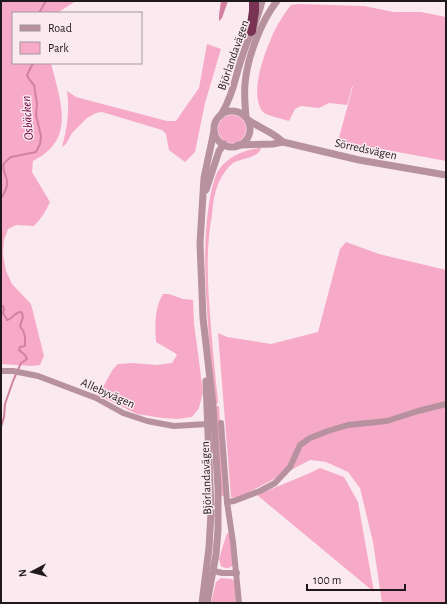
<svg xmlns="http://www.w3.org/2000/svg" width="447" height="604" font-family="'Alegreya Sans',sans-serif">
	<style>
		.green { fill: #f6aac7 }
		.water { fill: #d380a1 }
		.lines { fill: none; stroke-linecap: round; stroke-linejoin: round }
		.stream { stroke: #d380a1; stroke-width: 2 }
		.minor { stroke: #b7919e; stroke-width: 6 }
		.tertiary { stroke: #b7919e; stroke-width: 7 }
		.trunk { stroke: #783452; stroke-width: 10 }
		.labels { text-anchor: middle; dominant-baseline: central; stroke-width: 3; stroke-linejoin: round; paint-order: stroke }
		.street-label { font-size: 12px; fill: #1f191b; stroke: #faeaef }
		.water-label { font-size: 13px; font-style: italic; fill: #69003b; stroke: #faeaef }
	</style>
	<rect width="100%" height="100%" fill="#faeaef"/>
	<!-- green -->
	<g class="green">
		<path d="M1,1H76L57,13H13V63H51C60,101 77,139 33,161L32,172L50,202C46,211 41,219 34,226L16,225L8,229L4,240L3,254L6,271L12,284L31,304L44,356L40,365L32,366L1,364Z"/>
		<path d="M298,4L364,6L394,12H421L446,17V161L338,141L353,86L352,87L347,105L329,103L319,108L301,106L295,109L289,121C283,119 267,116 263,112C248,94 266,48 275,30C279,21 285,13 291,5Z"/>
		<path d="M207,44L221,49L205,103L195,152L185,162L169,150L166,134L162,130L102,112L96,113L87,118L72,133L66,144L62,147C67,128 70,110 67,91L76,97L167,121H176L199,88Z"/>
		<circle cx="232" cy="129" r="14"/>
		<path d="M259,148H261C259,158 242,158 233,163C227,168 222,175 219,182C214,193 213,204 212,215C205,253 208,289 211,327C213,351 215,376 218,400V403L216,404C211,389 211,358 209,340C206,294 202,250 209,203C211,193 213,181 218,171C228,156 243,151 259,148Z"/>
		<path d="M346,242L379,254L446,270V603H382L373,542L360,488L348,472L326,462L310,460L236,499L231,497L218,333L227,337L271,344L318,332L340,249Z"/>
		<path d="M163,294H169L183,299L193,300L194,323L203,392L199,408L192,417L178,419L162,418L137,414L96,394L103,387L113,369L118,364L133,363L157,365L172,363L177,355L175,353L156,342C155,325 154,309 163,294Z"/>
		<path d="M216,406H219L225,496H221Z"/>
		<path d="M320,468L344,477L358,502L374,592L257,495L310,473Z"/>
		<path d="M227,533L231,534L233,565C230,569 225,569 221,566L219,559Z"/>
		<path d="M221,578L232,579L235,582L236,603H211L216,582Z"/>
	</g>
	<!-- water -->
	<path class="water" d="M221,1H228L222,18L219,21V15Z"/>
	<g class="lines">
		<!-- stream -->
		<g class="stream">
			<path d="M39,13L46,1"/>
			<path d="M1,198C15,178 0,175 4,163L11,157L36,152L40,144L41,136L36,115L37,104L34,85L29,79L27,75L33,63"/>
			<path d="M1,307L3,306L4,309L3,313L7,320C13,319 14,312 21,312L22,313L23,317L20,326C26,334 25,337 25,346L20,347L19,350L25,355L27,359L21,363L13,381L5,404L4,417L1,427"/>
		</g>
		<!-- minor -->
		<g class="minor">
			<path d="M1,371H13L38,376L96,398L123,413L147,421L174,426L207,424"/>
			<path d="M221,423L227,502L233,542L239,603"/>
			<path d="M227,502L234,501L260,491L275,483L290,467L300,445L310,438L328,431L348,425L387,421L418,411L446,404"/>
			<path d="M214,571L222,573H237"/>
		</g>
		<!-- tertiary -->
		<g class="tertiary">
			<circle cx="232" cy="129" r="18"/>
			<path d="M221,115C234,93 235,76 243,54C249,36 258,19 262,1"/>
			<path d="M246,117C245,106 244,95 245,84C247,58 261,21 277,1"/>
			<path d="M248,120C260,128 273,132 283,142"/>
			<path d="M238,145L273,144L283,142L359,160L446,175"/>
			<path d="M206,190L219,151L224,144"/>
			<path d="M202,603L209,548L211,512L206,381"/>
			<path d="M207,603L216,554L218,530V488L213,405L203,318L200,243L204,178L214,131"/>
		</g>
		<!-- trunk -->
		<path class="trunk" d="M251,31L254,11V1"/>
	</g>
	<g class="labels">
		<!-- street labels -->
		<g class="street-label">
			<text transform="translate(233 55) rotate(-71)">Björlandavägen</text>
			<text transform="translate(366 149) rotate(12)">Sörredsvägen</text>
			<text transform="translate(108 393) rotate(24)">Allebyvägen</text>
			<text transform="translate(206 478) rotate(-92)">Björlandavägen</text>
		</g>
		<!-- water labels -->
		<g class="water-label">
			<text transform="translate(28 118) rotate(-94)">Osbäcken</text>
		</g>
	</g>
	<!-- border -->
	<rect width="447" height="604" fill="none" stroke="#1f191b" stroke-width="4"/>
	<!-- legend -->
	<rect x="12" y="12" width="130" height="52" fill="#faeaef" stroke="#a2969a"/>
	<rect x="20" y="25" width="20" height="6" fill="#b7919e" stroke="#a2969a"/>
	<text x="48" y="32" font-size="12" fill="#1f191b">Road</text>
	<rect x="20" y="42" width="20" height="12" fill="#f6aac7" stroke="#a2969a"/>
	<text x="48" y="52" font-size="12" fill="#1f191b">Park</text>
	<!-- north arrow -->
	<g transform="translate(32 572) rotate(263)" stroke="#faeaef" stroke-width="3" paint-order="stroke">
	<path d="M0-3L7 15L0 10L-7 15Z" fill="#1f191b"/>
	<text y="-6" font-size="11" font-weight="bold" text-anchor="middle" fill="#1f191b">N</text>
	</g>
	<!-- scale -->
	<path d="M307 584v6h98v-6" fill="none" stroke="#1f191b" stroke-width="2"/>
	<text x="313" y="584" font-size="12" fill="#1f191b" stroke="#faeaef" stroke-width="3" paint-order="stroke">100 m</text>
</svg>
